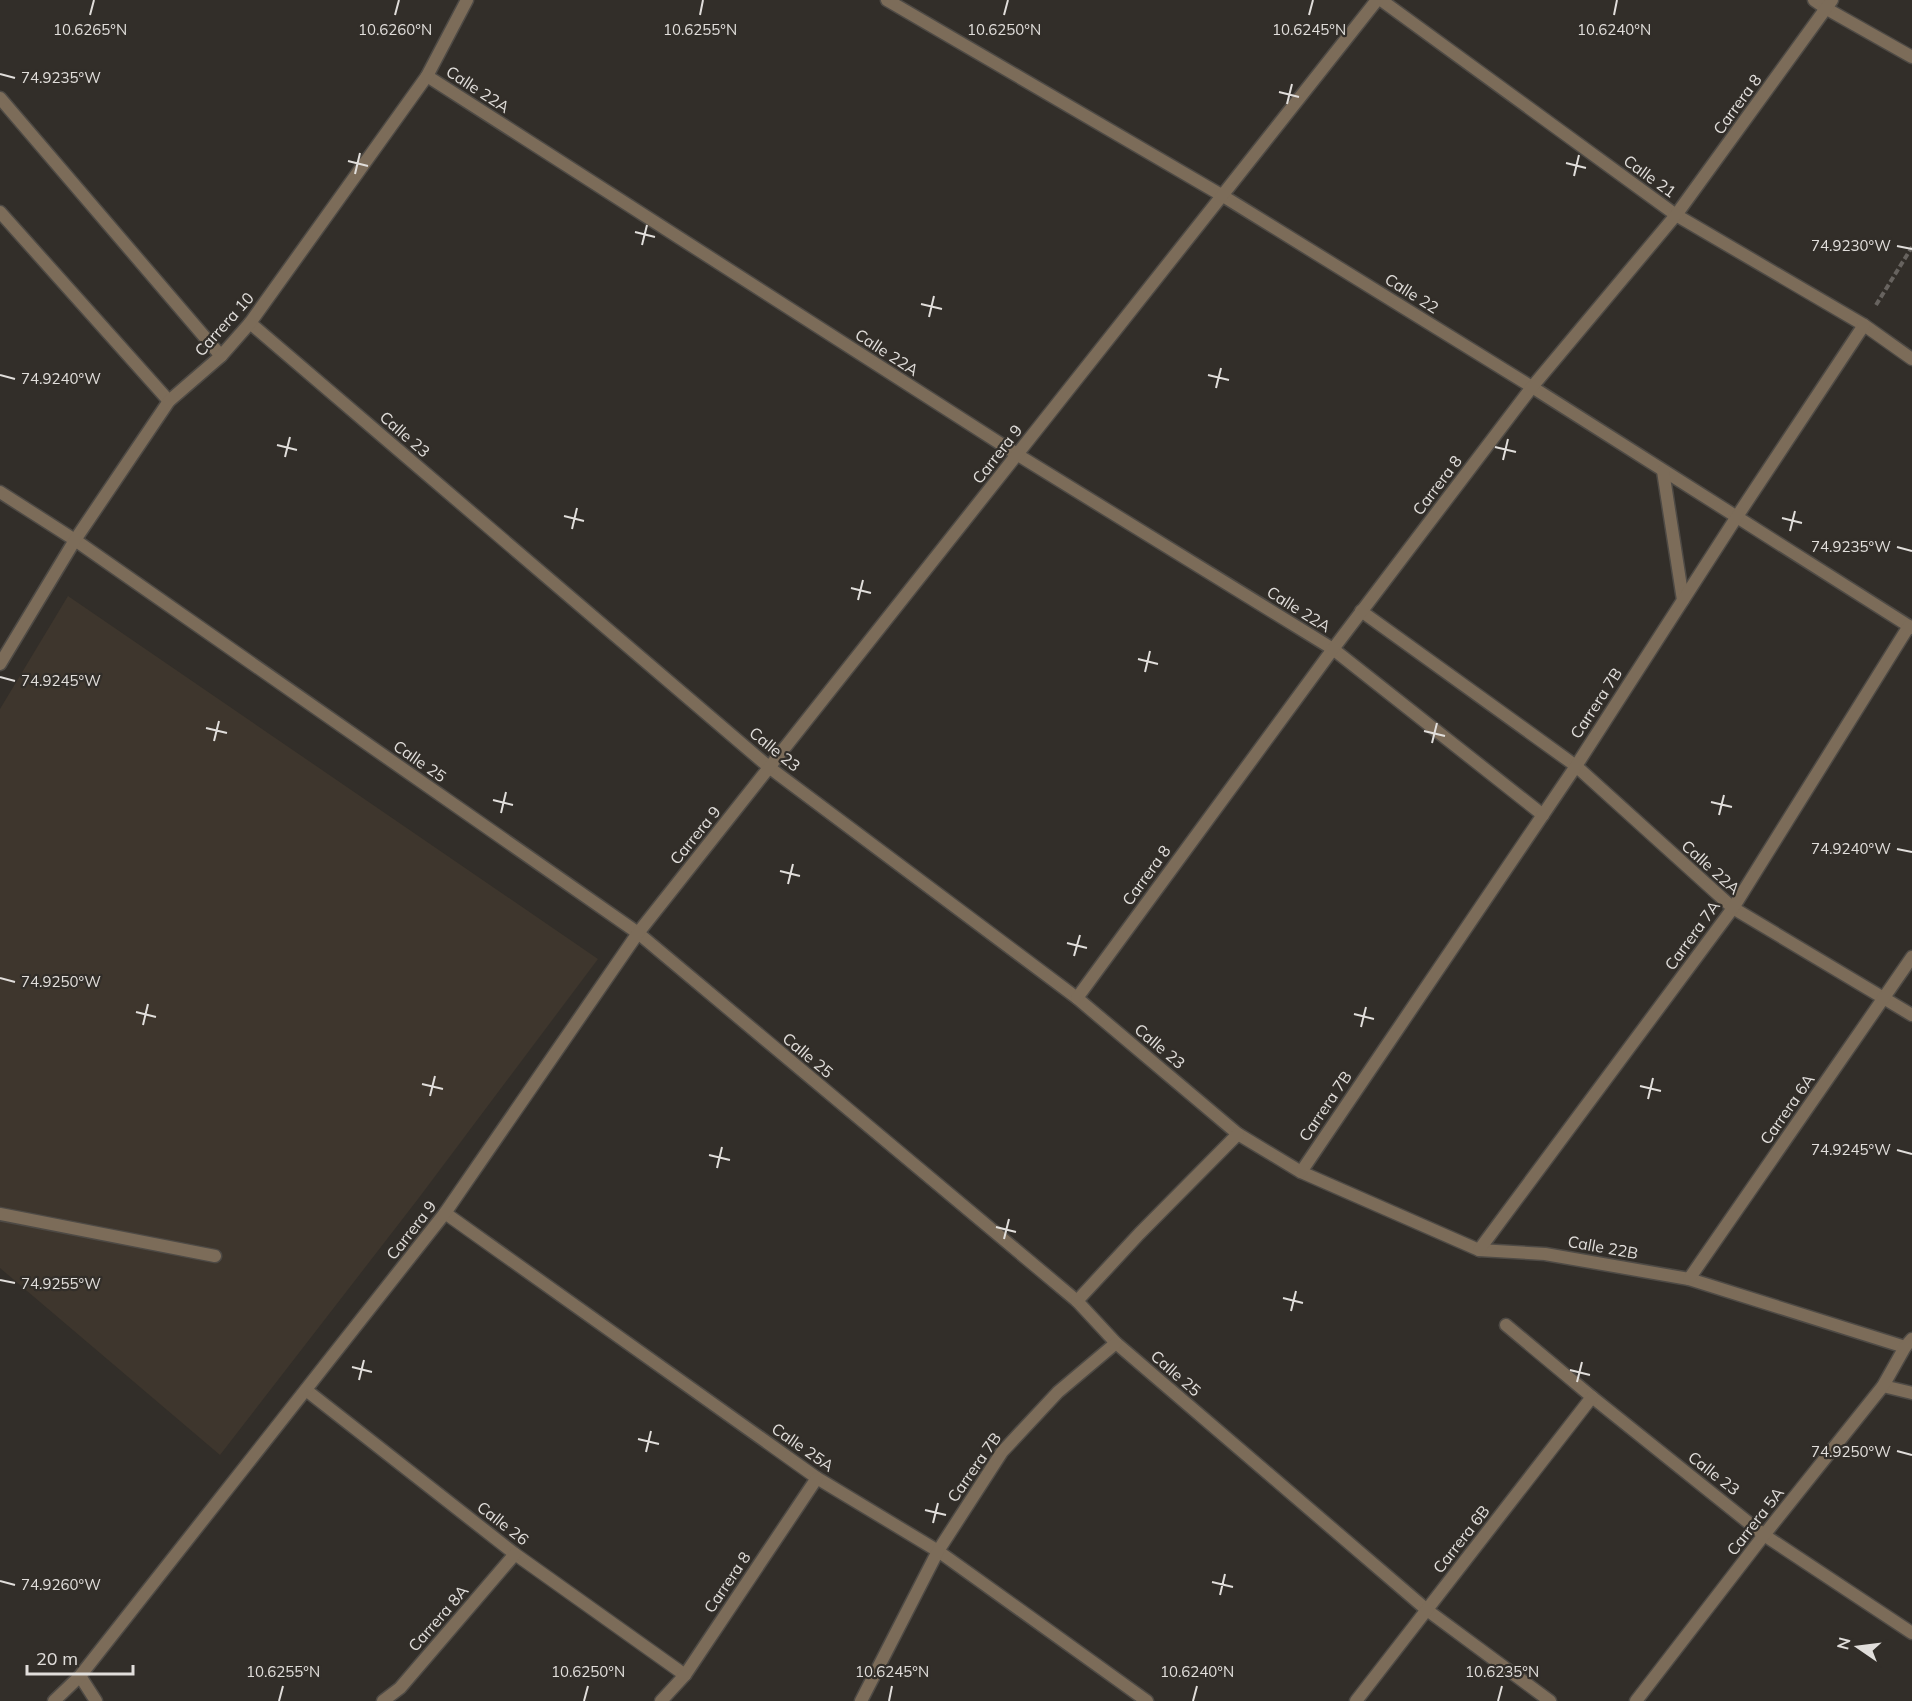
<svg xmlns="http://www.w3.org/2000/svg" width="1912" height="1701" font-family="Mulish,sans-serif">
	<style>
		.built { fill: #3e362d }
		.lines { fill: none; stroke-linecap: round; stroke-linejoin: round }
		.minor-casing { stroke: #4e4a45; stroke-width: 15 }
		.path { stroke: #67635f; stroke-width: 4; stroke-dasharray: 6 3; stroke-linecap: butt }
		.minor { stroke: #7c6c59; stroke-width: 12 }
		.ticks { fill: none; stroke: #e1dedb; stroke-width: 2 }
		.labels { text-anchor: middle; dominant-baseline: central; stroke-width: 4.5; stroke-linejoin: round; paint-order: stroke }
		.street-label { font-size: 16px; fill: #e1dedb; stroke: #322e29 }
		.ticks-label { font-size: 15px; text-anchor: middle; fill: #e1dedb; stroke: #322e29; stroke-width: 4.5; stroke-linejoin: round; paint-order: stroke }
	</style>
	<rect width="100%" height="100%" fill="#322e29"/>
	<!-- built -->
	<path class="built" d="M68,596L598,959L418,1199L220,1455L0,1268V709Z"/>
	<g class="lines">
		<defs>
			<g id="minor">
				<path d="M887,0L1223,196L1532,387L1912,628"/>
				<path d="M1381,0L1676,215L1864,325L1912,359"/>
				<path d="M1814,0L1827,9L1912,57"/>
				<path d="M427,76L1018,455L1333,649L1543,815"/>
				<path d="M0,98L221,356"/>
				<path d="M0,212L169,401"/>
				<path d="M250,323L770,768L1077,998L1238,1134L1301,1172L1479,1250L1545,1254L1689,1279L1905,1347"/>
				<path d="M1663,471L1683,600"/>
				<path d="M0,492L75,540L638,933L1077,1301L1116,1343L1427,1610L1550,1701"/>
				<path d="M1361,611L1576,766L1733,908L1912,1015"/>
				<path d="M0,664L75,540L169,401L221,356L250,323L427,76L467,0"/>
				<path d="M1077,998L1333,649L1532,387L1676,215L1832,0"/>
				<path d="M1301,1172L1576,766L1736,518L1864,325"/>
				<path d="M445,1213L817,1478L938,1551L1147,1701"/>
				<path d="M0,1214L215,1256"/>
				<path d="M1479,1250L1733,908L1909,626"/>
				<path d="M1689,1279L1912,957"/>
				<path d="M1077,1301L1139,1234L1238,1134"/>
				<path d="M1506,1325L1592,1397L1764,1535L1912,1633"/>
				<path d="M1883,1386L1912,1393"/>
				<path d="M306,1390L515,1554L685,1675"/>
				<path d="M80,1676L96,1701"/>
				<path d="M54,1701L80,1676L445,1213L638,933L1377,0"/>
				<path d="M383,1701L400,1688L515,1554"/>
				<path d="M661,1701L685,1675L817,1478"/>
				<path d="M861,1701L938,1551L1002,1452L1058,1392L1116,1343"/>
				<path d="M1356,1701L1592,1397"/>
				<path d="M1636,1701L1764,1535L1883,1386L1905,1347L1912,1339"/>
			</g>
		</defs>
		<!-- minor casing -->
		<use href="#minor" class="minor-casing"/>
		<!-- path -->
		<path class="path" d="M1876,305L1912,247"/>
		<!-- minor -->
		<use href="#minor" class="minor"/>
	</g>
	<!-- ticks -->
	<path class="ticks" d="M90,15L94,0M395,15L399,0M700,15L703,0M1004,15L1008,0M1309,15L1313,0M1614,15L1617,0M0,74L15,78M1279,92L1299,97M1287,104L1292,84M348,161L368,166M1566,163L1586,168M355,174L360,153M1574,176L1579,155M635,232L655,237M642,245L647,225M1897,246L1912,249M921,304L942,309M929,317L934,296M0,375L15,379M1208,375L1229,380M1216,388L1221,368M277,445L297,450M1495,447L1516,452M285,457L290,437M1503,460L1508,439M564,516L584,521M1782,518L1802,523M572,529L577,508M1790,531L1795,511M1897,547L1912,551M851,588L871,593M858,600L863,580M1138,659L1158,664M1145,672L1150,651M0,677L15,681M206,728L227,733M1424,731L1445,736M214,741L219,721M1432,743L1437,723M493,800L513,805M1711,802L1732,807M501,813L506,792M1719,815L1724,795M1897,849L1912,852M780,871L800,876M788,884L793,864M1067,943L1087,948M1074,956L1080,935M0,978L15,982M136,1012L156,1017M1354,1014L1374,1019M143,1025L148,1004M1361,1027L1366,1007M422,1084L443,1089M1640,1086L1661,1091M430,1096L435,1076M1648,1099L1653,1078M1897,1150L1912,1154M709,1155L730,1160M717,1168L722,1147M996,1227L1016,1232M1004,1239L1009,1219M0,1280L15,1283M1283,1298L1303,1303M1291,1311L1296,1291M352,1367L372,1372M1570,1370L1590,1375M359,1380L364,1360M1577,1382L1582,1362M638,1439L659,1444M1897,1451L1912,1455M646,1452L651,1431M925,1510L946,1515M933,1523L938,1503M0,1581L15,1585M1212,1582L1233,1587M1220,1595L1225,1574M279,1701L283,1686M584,1701L588,1686M889,1701L892,1686M1193,1701L1197,1686M1498,1701L1502,1686"/>
	<g class="labels">
		<!-- street labels -->
		<g class="street-label">
			<text transform="translate(478 89) rotate(33)">Calle 22A</text>
			<text transform="translate(1737 104) rotate(-54)">Carrera 8</text>
			<text transform="translate(1650 176) rotate(36)">Calle 21</text>
			<text transform="translate(1412 293) rotate(32)">Calle 22</text>
			<text transform="translate(224 324) rotate(-48)">Carrera 10</text>
			<text transform="translate(887 352) rotate(33)">Calle 22A</text>
			<text transform="translate(405 434) rotate(41)">Calle 23</text>
			<text transform="translate(997 454) rotate(-52)">Carrera 9</text>
			<text transform="translate(1437 485) rotate(-53)">Carrera 8</text>
			<text transform="translate(1299 609) rotate(32)">Calle 22A</text>
			<text transform="translate(1596 703) rotate(-57)">Carrera 7B</text>
			<text transform="translate(775 749) rotate(39)">Calle 23</text>
			<text transform="translate(420 761) rotate(35)">Calle 25</text>
			<text transform="translate(695 835) rotate(-51)">Carrera 9</text>
			<text transform="translate(1711 867) rotate(42)">Calle 22A</text>
			<text transform="translate(1146 875) rotate(-54)">Carrera 8</text>
			<text transform="translate(1692 935) rotate(-54)">Carrera 7A</text>
			<text transform="translate(1160 1046) rotate(40)">Calle 23</text>
			<text transform="translate(808 1055) rotate(40)">Calle 25</text>
			<text transform="translate(1325 1106) rotate(-56)">Carrera 7B</text>
			<text transform="translate(1787 1109) rotate(-55)">Carrera 6A</text>
			<text transform="translate(411 1230) rotate(-52)">Carrera 9</text>
			<text transform="translate(1603 1247) rotate(10)">Calle 22B</text>
			<text transform="translate(1176 1373) rotate(41)">Calle 25</text>
			<text transform="translate(803 1447) rotate(35)">Calle 25A</text>
			<text transform="translate(974 1467) rotate(-55)">Carrera 7B</text>
			<text transform="translate(1714 1473) rotate(38)">Calle 23</text>
			<text transform="translate(1755 1521) rotate(-52)">Carrera 5A</text>
			<text transform="translate(503 1523) rotate(38)">Calle 26</text>
			<text transform="translate(1461 1539) rotate(-52)">Carrera 6B</text>
			<text transform="translate(727 1582) rotate(-56)">Carrera 8</text>
			<text transform="translate(438 1618) rotate(-49)">Carrera 8A</text>
		</g>
	</g>
	<g class="ticks-label">
		<text x="90" y="35">10.6265°N</text>
		<text x="395" y="35">10.6260°N</text>
		<text x="700" y="35">10.6255°N</text>
		<text x="1004" y="35">10.6250°N</text>
		<text x="1309" y="35">10.6245°N</text>
		<text x="1614" y="35">10.6240°N</text>
		<text x="61" y="83">74.9235°W</text>
		<text x="1851" y="251">74.9230°W</text>
		<text x="61" y="384">74.9240°W</text>
		<text x="1851" y="552">74.9235°W</text>
		<text x="61" y="686">74.9245°W</text>
		<text x="1851" y="854">74.9240°W</text>
		<text x="61" y="987">74.9250°W</text>
		<text x="1851" y="1155">74.9245°W</text>
		<text x="61" y="1289">74.9255°W</text>
		<text x="1851" y="1457">74.9250°W</text>
		<text x="61" y="1590">74.9260°W</text>
		<text x="283" y="1677">10.6255°N</text>
		<text x="588" y="1677">10.6250°N</text>
		<text x="892" y="1677">10.6245°N</text>
		<text x="1197" y="1677">10.6240°N</text>
		<text x="1502" y="1677">10.6235°N</text>
	</g>
	<!-- north arrow -->
	<g transform="translate(1858 1647) rotate(284)" stroke="#322e29" stroke-width="4.5" paint-order="stroke">
	<path d="M0-4.5L10 22L0 15L-10 22Z" fill="#e1dedb"/>
	<text y="-9" font-size="16" font-weight="bold" text-anchor="middle" fill="#e1dedb">N</text>
	</g>
	<!-- scale -->
	<path d="M27 1665v9h106v-9" fill="none" stroke="#e1dedb" stroke-width="3"/>
	<text x="36" y="1665" font-size="18" fill="#e1dedb" stroke="#322e29" stroke-width="4.5" paint-order="stroke">20 m</text>
</svg>
